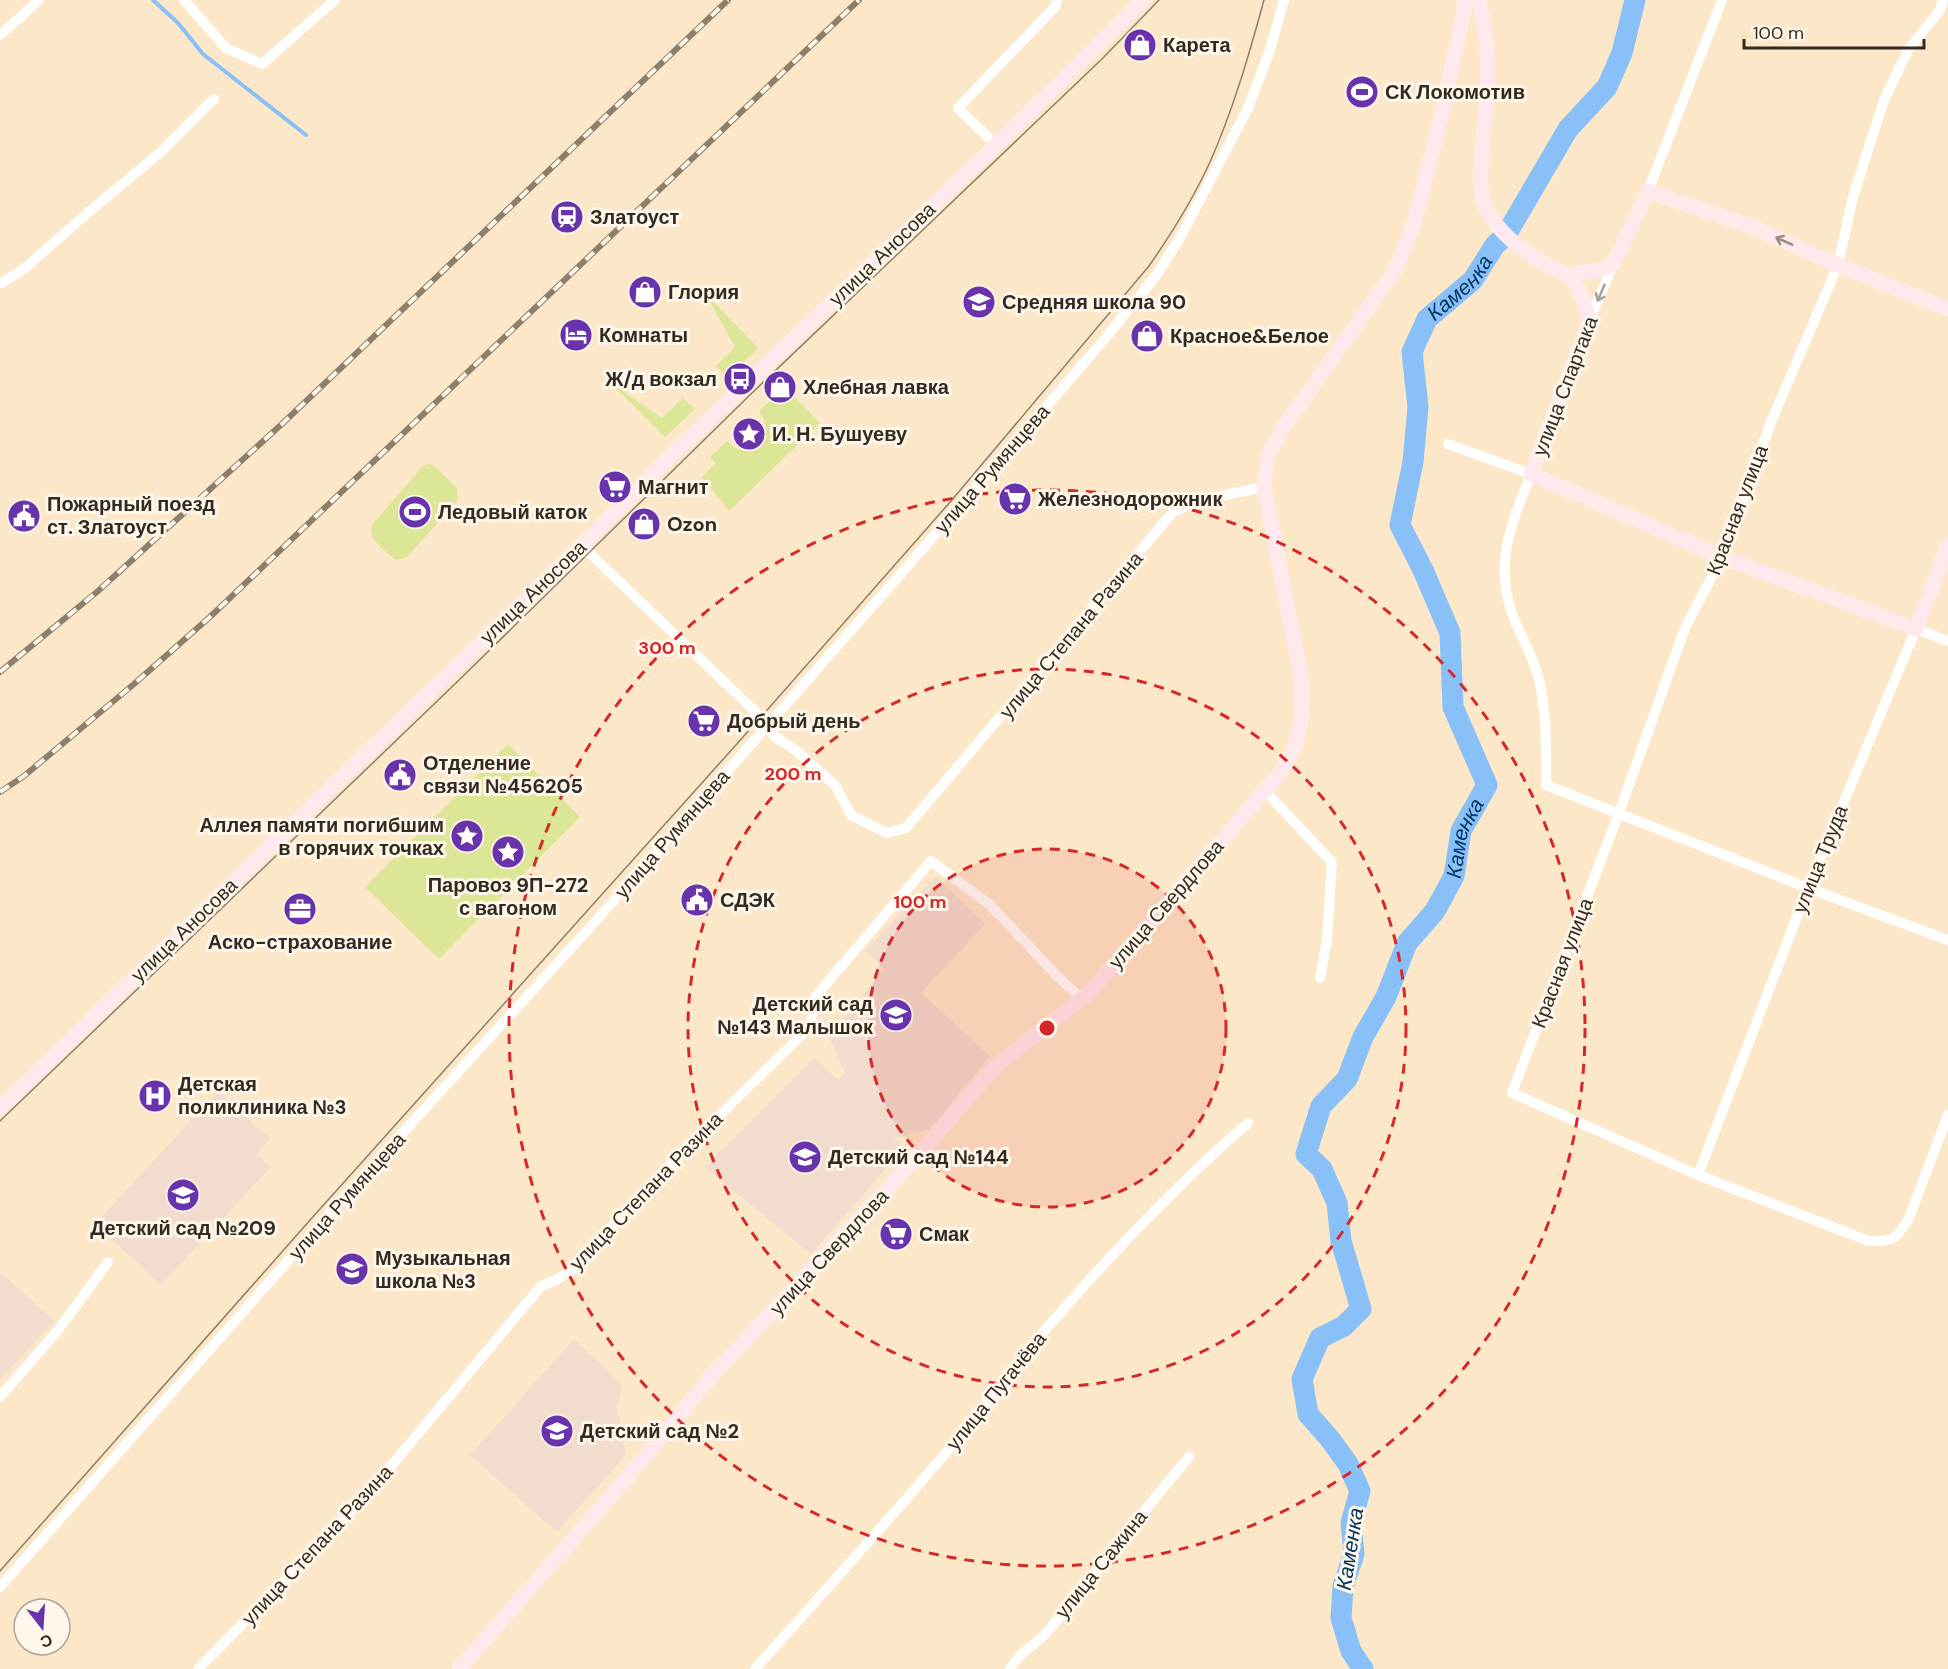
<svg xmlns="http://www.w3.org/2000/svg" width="1948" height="1669" font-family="'DM Sans',sans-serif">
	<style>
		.education { fill: #f1dcce }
		.green { fill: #dbe696 }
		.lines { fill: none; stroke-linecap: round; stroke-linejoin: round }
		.stream { stroke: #8ac0f8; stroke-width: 4 }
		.river { stroke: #8ac0f8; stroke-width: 21 }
		.street { stroke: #fff; stroke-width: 10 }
		.secondary { stroke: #ffe9ec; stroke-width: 15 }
		.tram { stroke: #8c7f6b; stroke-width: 1.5 }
		.rail-casing { stroke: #8c7f6b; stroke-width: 6 }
		.rail { stroke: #fff7eb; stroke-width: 4; stroke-dasharray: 11; stroke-linecap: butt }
		.oneway { stroke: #998a86 }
		.oneway2 { stroke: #a3a09b }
		.ring { fill: none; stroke: #d62828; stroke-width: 3; stroke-dasharray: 10 8 }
		.labels { text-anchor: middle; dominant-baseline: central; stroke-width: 6; stroke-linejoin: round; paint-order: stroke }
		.poi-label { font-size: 20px; font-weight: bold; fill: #332b20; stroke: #fff7eb; text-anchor: start }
		.street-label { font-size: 20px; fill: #332b20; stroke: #fff7eb }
		.water-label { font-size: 21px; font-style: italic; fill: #013560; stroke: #fff7eb }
		.centre { fill: #d62828; stroke: #fff7eb; stroke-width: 3 }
		.ring-label { font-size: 18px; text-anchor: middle; font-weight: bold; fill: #d62828; stroke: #fff7eb; stroke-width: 6; stroke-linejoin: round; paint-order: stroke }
	</style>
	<rect width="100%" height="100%" fill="#fce8c9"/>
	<!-- education -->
	<g class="education">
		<path d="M936,876L985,924L921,993L990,1056L929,1130L894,1138L904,1148L811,1254L705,1167L815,1057L838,1080L845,1072L829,1037L884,969L865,951Z"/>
		<path d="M218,1091L270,1139L257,1154L271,1167L161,1285L95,1224Z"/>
		<path d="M0,1272L54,1321L0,1380Z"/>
		<path d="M574,1339L622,1384L617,1407L626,1455L557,1532L470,1455Z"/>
	</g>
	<!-- green -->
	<g class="green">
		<path d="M705,293L758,348L728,378L716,366L735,347Z"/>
		<path d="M611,383L662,418L683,398L695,409L665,437Z"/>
		<path d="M785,387L820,423L729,511L702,477L716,463L710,457L727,441L735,448L745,450C766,444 771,429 759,411Z"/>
		<path d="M428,464L433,465L457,488L458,500L407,557L395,560C385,550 367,540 372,525L422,467Z"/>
		<path d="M508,744L580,817L439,959L365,887Z"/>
	</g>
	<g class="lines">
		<!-- stream -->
		<path class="stream" d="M153,0L178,23L203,54L306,135"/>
		<!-- river -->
		<path class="river" id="s1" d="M1363,1669L1351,1651L1341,1618L1343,1586L1354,1554L1351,1523L1360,1491L1348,1464L1330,1439L1308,1414L1302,1379L1320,1338L1344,1326L1361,1309L1341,1241L1337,1203L1322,1169L1306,1154L1321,1106L1347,1079L1363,1037L1386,997L1407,943L1435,911L1454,876L1461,831L1487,785L1453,707L1450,633L1423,570L1400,525L1413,462L1418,407L1412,352L1427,319L1473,280L1495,245L1506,235L1568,129L1607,87L1622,53L1635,0"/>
		<!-- street -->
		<g class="street">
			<path d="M184,0L226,48L262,64L335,0"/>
			<path d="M1943,0L1940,10L1908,50L1884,100L1853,197L1838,265L1771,422L1722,557L1685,628L1619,813L1512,1093L1698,1175L1869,1241C1893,1242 1897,1239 1909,1218L1948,1115"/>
			<path d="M0,35L39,0"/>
			<path d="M996,145L958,108L1055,7L1057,0"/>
			<path d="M1648,191L1722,0"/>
			<path d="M0,284L25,268L91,210L162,151L214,99"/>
			<path d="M1589,321L1614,263"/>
			<path d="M1448,444L1531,474C1512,522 1493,564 1513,616C1521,637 1533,656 1539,679C1547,714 1546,749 1546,785L1808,888L1948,940"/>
			<path d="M581,545L761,717L774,736L794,749L835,785L851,815L887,833L906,828L1173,512L1201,500L1264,487"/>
			<path d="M1265,791L1332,862L1327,940L1320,978"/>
			<path d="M1698,1175L1808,888L1916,629L1948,641"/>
			<path d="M0,1397L59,1329L108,1262"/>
			<path d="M0,1587L346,1195L594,923L956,511L1103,341L1155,277L1180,238L1248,108L1270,50L1284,0"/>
			<path d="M198,1669L318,1547L382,1477L541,1286L556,1280L571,1271L689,1145L810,1027L815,997L931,861L990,905L1059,978L1082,999"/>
			<path d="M755,1669C824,1592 893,1516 959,1437C983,1409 1003,1379 1027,1351C1096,1270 1168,1192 1248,1123"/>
			<path d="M1010,1669C1019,1652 1037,1644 1049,1630C1095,1572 1141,1514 1189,1457"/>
		</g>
		<!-- secondary -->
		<g class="secondary">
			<path d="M1478,0C1493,48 1487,91 1483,140C1482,159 1478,181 1483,200C1492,228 1521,250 1545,264C1556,270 1568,273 1575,284C1583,295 1587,309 1589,322L1531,474L1722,557L1916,629L1948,545"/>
			<path d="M1568,275L1601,270L1614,263L1648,191L1750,226L1838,265L1948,309"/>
			<path d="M0,1108L590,537L669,458L996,145L1143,0"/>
			<path d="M459,1669L633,1471L709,1379L914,1160L997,1065L1090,992L1280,773L1295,747L1302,715L1301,676L1264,487L1268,455L1283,428L1396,269L1414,222L1440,122L1462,20L1465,0"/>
		</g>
		<!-- tram -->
		<g class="tram">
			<path d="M0,1121L456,683L753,392L1103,58L1159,0"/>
			<path d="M0,1571L311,1219L761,717L951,501L1149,266C1172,233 1193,199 1210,162C1233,110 1249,55 1264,0"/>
		</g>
		<defs>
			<g id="rail">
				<path d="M0,672L98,591L283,423L728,0"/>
				<path d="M0,792L24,776L134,684L211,616L859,0"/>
			</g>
		</defs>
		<!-- rail casing -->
		<use href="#rail" class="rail-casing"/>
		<!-- rail -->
		<use href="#rail" class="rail"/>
	</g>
	<!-- one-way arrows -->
	<defs><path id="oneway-shaft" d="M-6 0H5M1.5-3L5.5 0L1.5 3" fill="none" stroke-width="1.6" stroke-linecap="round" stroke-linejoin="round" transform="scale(1.5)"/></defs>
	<use class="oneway" href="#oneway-shaft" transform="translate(1784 241) rotate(-156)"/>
	<use class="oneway2" href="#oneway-shaft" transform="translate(1601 293) rotate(113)"/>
	<!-- distance rings -->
	<circle cx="1047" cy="1028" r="179" fill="#d62828" fill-opacity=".12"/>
	<g class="ring">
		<circle cx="1047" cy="1028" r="179"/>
		<circle cx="1047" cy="1028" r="359"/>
		<circle cx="1047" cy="1028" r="538"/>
	</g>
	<!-- icons -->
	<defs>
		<symbol id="shop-disc" viewBox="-11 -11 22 22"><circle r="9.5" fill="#6934ab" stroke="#fff7eb"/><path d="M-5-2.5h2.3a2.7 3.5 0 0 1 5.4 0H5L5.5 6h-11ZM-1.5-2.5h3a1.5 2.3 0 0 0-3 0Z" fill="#fff"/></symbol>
		<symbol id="stadium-disc" viewBox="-11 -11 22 22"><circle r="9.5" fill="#6934ab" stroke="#fff7eb"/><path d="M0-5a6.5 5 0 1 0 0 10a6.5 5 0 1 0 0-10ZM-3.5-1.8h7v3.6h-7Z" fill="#fff"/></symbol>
		<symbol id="station-disc" viewBox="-11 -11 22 22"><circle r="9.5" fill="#6934ab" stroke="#fff7eb"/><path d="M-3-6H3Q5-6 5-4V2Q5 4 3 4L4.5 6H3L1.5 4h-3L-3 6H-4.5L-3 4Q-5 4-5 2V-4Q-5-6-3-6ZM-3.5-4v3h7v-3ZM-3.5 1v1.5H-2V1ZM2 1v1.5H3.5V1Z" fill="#fff"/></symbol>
		<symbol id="school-disc" viewBox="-11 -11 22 22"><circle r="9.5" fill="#6934ab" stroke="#fff7eb"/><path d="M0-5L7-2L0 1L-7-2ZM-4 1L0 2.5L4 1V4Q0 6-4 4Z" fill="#fff"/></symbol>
		<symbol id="hotel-disc" viewBox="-11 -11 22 22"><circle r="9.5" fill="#6934ab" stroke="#fff7eb"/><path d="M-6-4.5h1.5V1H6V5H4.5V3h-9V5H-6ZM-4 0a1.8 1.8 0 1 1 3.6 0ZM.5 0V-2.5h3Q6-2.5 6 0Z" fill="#fff"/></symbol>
		<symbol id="bus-disc" viewBox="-11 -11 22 22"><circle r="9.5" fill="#6934ab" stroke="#fff7eb"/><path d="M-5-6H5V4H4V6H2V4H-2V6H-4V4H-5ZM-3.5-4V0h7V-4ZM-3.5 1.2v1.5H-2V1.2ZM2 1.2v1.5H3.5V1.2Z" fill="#fff"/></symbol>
		<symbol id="sight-disc" viewBox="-11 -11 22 22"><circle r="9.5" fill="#6934ab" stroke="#fff7eb"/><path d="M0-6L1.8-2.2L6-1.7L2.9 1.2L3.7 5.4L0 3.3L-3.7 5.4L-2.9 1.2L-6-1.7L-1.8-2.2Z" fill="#fff"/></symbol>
		<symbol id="supermarket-disc" viewBox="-11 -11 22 22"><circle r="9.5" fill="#6934ab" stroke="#fff7eb"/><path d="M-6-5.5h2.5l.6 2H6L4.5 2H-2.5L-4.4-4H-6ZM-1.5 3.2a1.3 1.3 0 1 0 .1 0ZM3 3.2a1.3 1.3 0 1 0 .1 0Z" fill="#fff"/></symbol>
		<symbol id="civic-disc" viewBox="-11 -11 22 22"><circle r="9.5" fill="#6934ab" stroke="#fff7eb"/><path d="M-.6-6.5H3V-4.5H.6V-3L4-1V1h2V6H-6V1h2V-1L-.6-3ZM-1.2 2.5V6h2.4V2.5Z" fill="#fff"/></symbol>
		<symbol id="office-disc" viewBox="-11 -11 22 22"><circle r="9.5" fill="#6934ab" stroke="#fff7eb"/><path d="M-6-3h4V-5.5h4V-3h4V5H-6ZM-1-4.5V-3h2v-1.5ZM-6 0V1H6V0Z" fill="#fff"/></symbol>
		<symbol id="hospital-disc" viewBox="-11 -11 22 22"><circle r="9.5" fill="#6934ab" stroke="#fff7eb"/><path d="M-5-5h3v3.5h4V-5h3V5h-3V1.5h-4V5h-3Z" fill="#fff"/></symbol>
	</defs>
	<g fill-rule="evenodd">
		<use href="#shop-disc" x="1121" y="26" width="38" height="38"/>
		<use href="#stadium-disc" x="1343" y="73" width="38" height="38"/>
		<use href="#station-disc" x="548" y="198" width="38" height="38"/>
		<use href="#shop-disc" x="626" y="273" width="38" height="38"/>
		<use href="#school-disc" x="960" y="283" width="38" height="38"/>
		<use href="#hotel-disc" x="557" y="316" width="38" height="38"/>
		<use href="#shop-disc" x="1128" y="317" width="38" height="38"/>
		<use href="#bus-disc" x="721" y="360" width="38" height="38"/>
		<use href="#shop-disc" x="761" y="368" width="38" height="38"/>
		<use href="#sight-disc" x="730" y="415" width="38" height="38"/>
		<use href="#supermarket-disc" x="596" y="468" width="38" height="38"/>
		<use href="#supermarket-disc" x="996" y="480" width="38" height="38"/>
		<use href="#stadium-disc" x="396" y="493" width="38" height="38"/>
		<use href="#civic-disc" x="5" y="497" width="38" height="38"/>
		<use href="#shop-disc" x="625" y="505" width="38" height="38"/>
		<use href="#supermarket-disc" x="685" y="702" width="38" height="38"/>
		<use href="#civic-disc" x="381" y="756" width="38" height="38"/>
		<use href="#sight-disc" x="448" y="817" width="38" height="38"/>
		<use href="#sight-disc" x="489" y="833" width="38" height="38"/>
		<use href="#civic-disc" x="678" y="881" width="38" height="38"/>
		<use href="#office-disc" x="281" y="890" width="38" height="38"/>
		<use href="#school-disc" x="877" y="996" width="38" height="38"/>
		<use href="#hospital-disc" x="136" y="1077" width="38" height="38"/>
		<use href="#school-disc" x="786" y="1138" width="38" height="38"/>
		<use href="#school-disc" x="164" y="1176" width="38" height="38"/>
		<use href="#supermarket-disc" x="877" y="1215" width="38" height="38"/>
		<use href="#school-disc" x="333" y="1250" width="38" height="38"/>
		<use href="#school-disc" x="538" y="1412" width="38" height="38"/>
	</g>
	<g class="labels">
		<!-- poi labels -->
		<g class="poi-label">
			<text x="1163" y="45">Карета</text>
			<text x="1385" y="92">СК Локомотив</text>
			<text x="590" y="217">Златоуст</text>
			<text x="668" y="292">Глория</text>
			<text x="1002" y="302">Средняя школа 90</text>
			<text x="599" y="335">Комнаты</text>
			<text x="1170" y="336">Красное&amp;Белое</text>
			<text x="717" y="379" text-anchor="end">Ж/д вокзал</text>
			<text x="803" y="387">Хлебная лавка</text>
			<text x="772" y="434">И. Н. Бушуеву</text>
			<text x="638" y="487">Магнит</text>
			<text x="1038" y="499">Железнодорожник</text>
			<text x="47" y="504">Пожарный поезд<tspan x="47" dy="23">ст. Златоуст</tspan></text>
			<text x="438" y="512">Ледовый каток</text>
			<text x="667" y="524">Ozon</text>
			<text x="727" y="721">Добрый день</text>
			<text x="423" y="763">Отделение<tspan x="423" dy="23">связи №456205</tspan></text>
			<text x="444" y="825" text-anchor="end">Аллея памяти погибшим<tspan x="444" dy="23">в горячих точках</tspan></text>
			<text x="508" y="885" text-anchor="middle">Паровоз 9П-272<tspan x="508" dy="23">с вагоном</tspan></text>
			<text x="720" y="900">СДЭК</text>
			<text x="300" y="942" text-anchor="middle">Аско-страхование</text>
			<text x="873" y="1004" text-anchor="end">Детский сад<tspan x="873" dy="23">№143 Малышок</tspan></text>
			<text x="178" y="1084">Детская<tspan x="178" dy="23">поликлиника №3</tspan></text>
			<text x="828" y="1157">Детский сад №144</text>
			<text x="183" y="1228" text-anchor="middle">Детский сад №209</text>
			<text x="919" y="1234">Смак</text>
			<text x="375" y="1258">Музыкальная<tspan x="375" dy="23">школа №3</tspan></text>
			<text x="580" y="1431">Детский сад №2</text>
		</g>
		<!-- street labels -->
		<g class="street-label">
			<text transform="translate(882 254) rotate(-44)">улица Аносова</text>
			<text transform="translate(1565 386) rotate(-69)">улица Спартака</text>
			<text transform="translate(992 469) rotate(-49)">улица Румянцева</text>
			<text transform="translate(1737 510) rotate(-69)">Красная улица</text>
			<text transform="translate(533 592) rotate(-44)">улица Аносова</text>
			<text transform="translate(1071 635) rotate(-50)">улица Степана Разина</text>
			<text transform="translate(672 834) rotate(-49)">улица Румянцева</text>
			<text transform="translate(1820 859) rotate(-68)">улица Труда</text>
			<text transform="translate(1166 904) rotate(-49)">улица Свердлова</text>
			<text transform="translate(184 930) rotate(-44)">улица Аносова</text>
			<text transform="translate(1562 963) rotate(-69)">Красная улица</text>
			<text transform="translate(646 1191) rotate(-46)">улица Степана Разина</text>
			<text transform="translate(347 1196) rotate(-48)">улица Румянцева</text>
			<text transform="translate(829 1252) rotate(-47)">улица Свердлова</text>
			<text transform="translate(996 1391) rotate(-51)">улица Пугачёва</text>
			<text transform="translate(317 1545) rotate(-47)">улица Степана Разина</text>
			<text transform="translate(1101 1564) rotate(-51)">улица Сажина</text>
		</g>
		<!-- water labels -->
		<g class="water-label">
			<text stroke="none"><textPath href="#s1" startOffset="1532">Каменка</textPath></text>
			<text stroke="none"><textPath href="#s1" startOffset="938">Каменка</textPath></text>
			<text transform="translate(1350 1549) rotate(-81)">Каменка</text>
		</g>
	</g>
	<circle cx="1047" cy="1028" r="9" class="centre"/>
	<g class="ring-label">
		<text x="667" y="654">300 m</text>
		<text x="793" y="780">200 m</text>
		<text x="920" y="908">100 m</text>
	</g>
	<!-- north arrow -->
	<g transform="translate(42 1627) rotate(163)"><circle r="28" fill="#fff7eb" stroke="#ada59a" stroke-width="1.5"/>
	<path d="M0-4.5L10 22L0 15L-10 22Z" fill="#6934ab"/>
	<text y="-9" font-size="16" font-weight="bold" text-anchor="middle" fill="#332b20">С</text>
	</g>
	<!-- scale -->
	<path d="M1744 39v9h180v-9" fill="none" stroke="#332b20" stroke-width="3"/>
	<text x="1753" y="39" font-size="18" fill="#332b20" stroke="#fff7eb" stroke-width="4.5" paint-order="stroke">100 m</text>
</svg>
